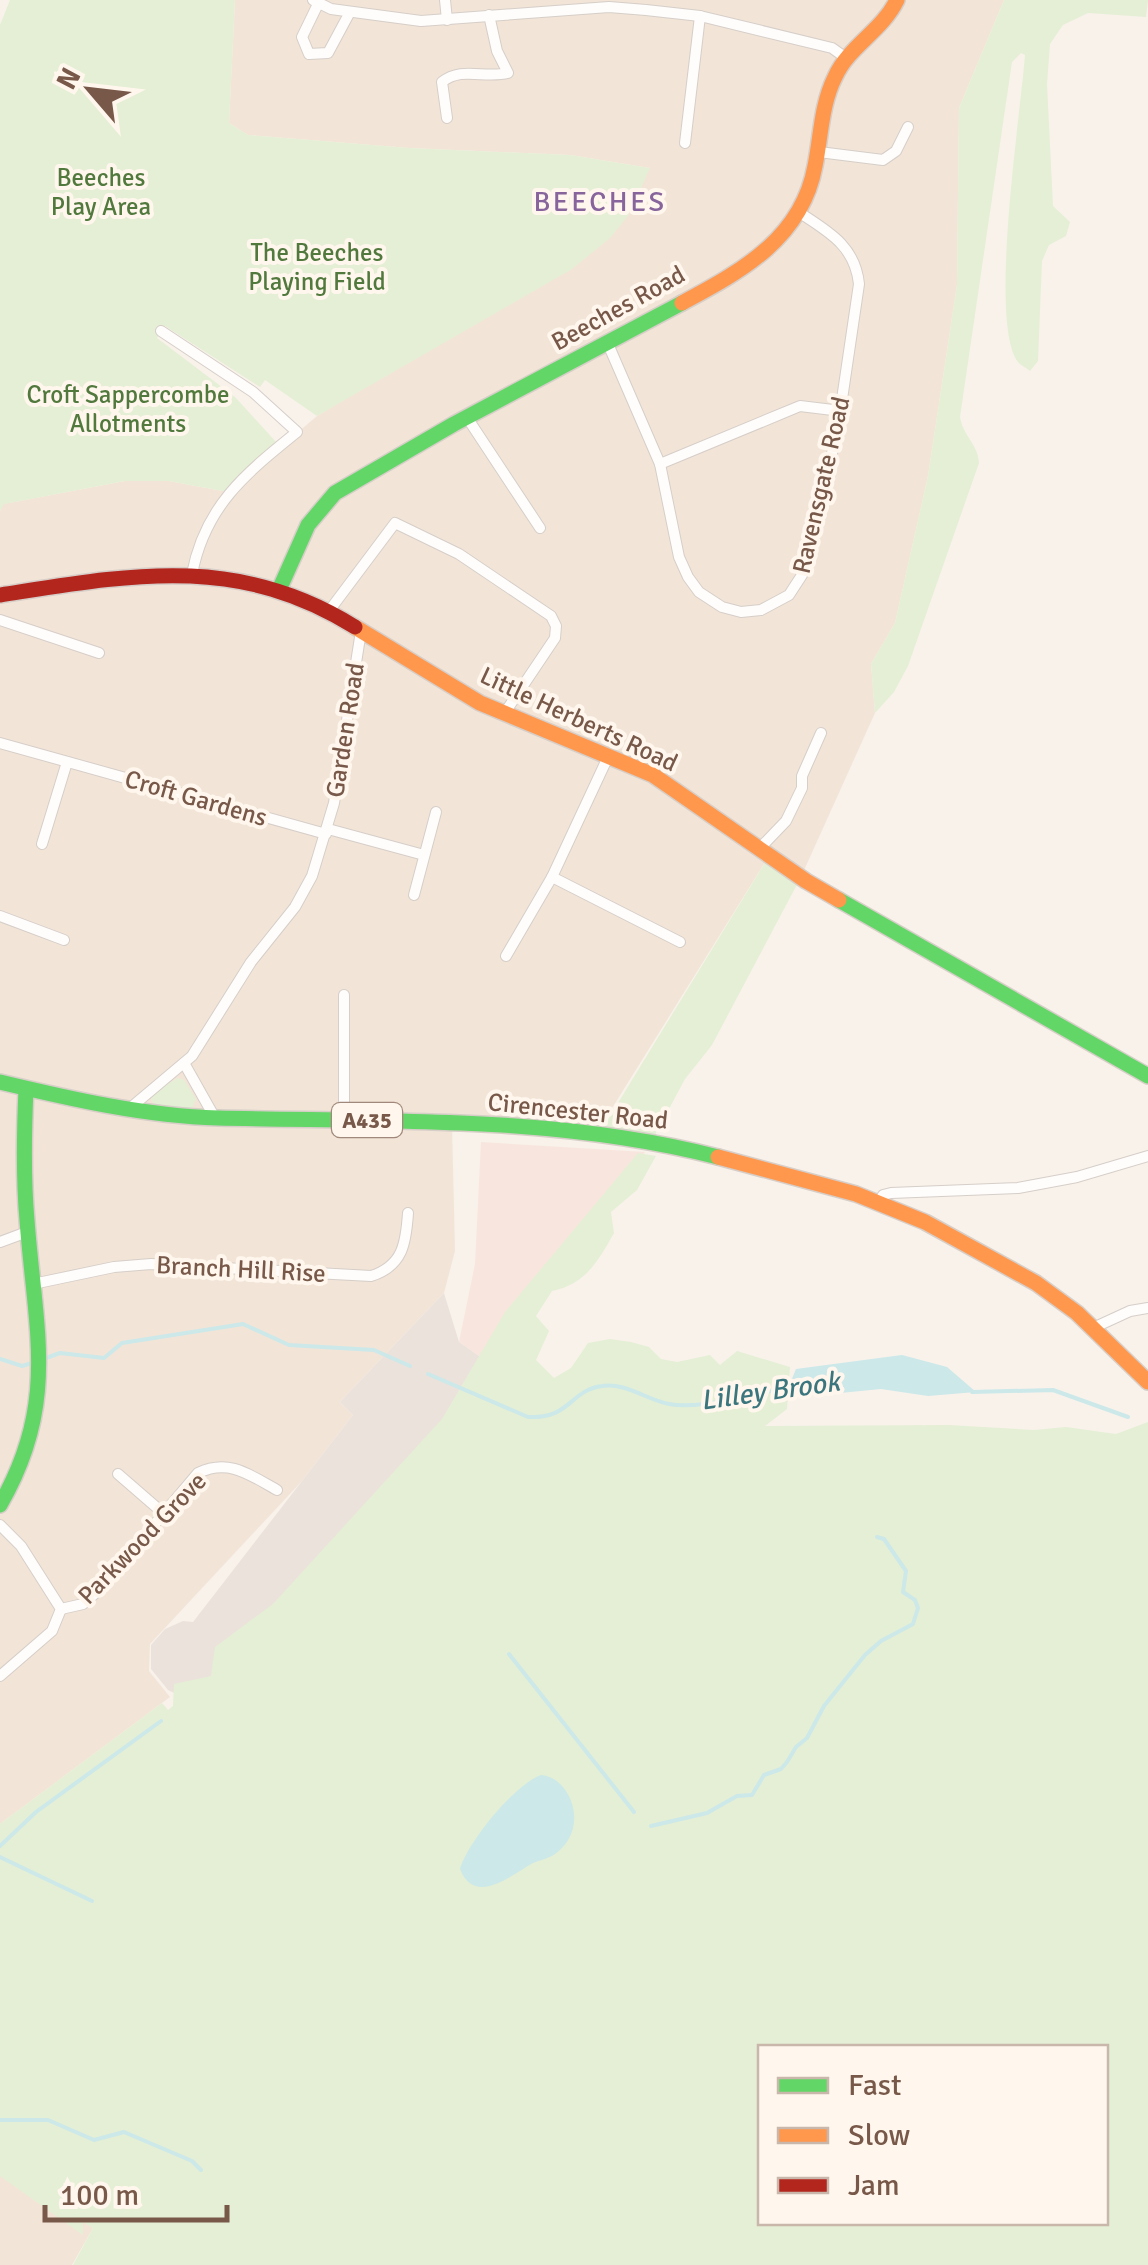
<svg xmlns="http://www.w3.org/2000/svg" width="1148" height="2265" font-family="Signika,sans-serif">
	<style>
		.residential { fill: #f2e5d8 }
		.commercial { fill: #f8e6de }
		.industrial { fill: #ebe2dc }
		.green { fill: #e5efd5; fill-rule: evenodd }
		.water { fill: #cce8e9 }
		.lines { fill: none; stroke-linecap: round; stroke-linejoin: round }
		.stream { stroke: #cce8e9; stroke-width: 4 }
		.street-casing { stroke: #d6cec8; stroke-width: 12 }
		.fast-casing { stroke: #d7cec8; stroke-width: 18 }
		.slow-casing { stroke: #d7cec8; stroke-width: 18 }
		.jam-casing { stroke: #d7cec8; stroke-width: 18 }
		.street { stroke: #fefdfc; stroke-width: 10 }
		.fast { stroke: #63d668; stroke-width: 15 }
		.slow { stroke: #ff974d; stroke-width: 15 }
		.jam { stroke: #b3261e; stroke-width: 15 }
		.labels { text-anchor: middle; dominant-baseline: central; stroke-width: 8; stroke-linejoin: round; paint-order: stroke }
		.shield { fill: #fff7ed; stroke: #a0887a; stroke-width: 2.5 }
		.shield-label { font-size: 22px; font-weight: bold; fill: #785849 }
		.park-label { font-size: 25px; fill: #52793d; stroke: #fff7ed }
		.street-label { font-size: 25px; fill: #785849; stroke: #fff7ed }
		.neighbourhood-label { font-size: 28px; letter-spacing: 2.5px; fill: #87649c; stroke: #fff7ed }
		.water-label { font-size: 28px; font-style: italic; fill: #3b767e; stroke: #fff7ed }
	</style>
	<rect width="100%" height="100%" fill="#f8f2eb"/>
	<!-- residential -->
	<g class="residential">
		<path d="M235,0H1004L959,108L957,285L928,476L895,623L871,664L875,713L801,877L769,856L596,1134L452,1124L455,1251L444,1293L340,1402L353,1415L302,1481L150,1644L149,1671L170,1697L0,1824V511L3,504L125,481H169L228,492L317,416L382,376L650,168L570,155L409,148L248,135L229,123Z"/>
		<path d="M0,2161L93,2228L72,2265H0Z"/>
	</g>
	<!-- commercial -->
	<path class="commercial" d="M481,1142L645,1152L486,1361L459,1342L475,1264Z"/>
	<!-- industrial -->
	<path class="industrial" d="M444,1293L459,1342L486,1361L493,1394L217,1679L182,1697L168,1690L151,1669V1645L165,1629L183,1621L193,1622L353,1415L340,1402Z"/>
	<!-- green -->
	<g class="green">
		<path d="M10,0H235L229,123L248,135L409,148L570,155L650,168L628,216L610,238L572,269L317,416L265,380L260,387L165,326L157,338L235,397L277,443L228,492L169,481H125L4,504L0,511V25Z"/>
		<path d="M1004,0H1148L1146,17L1088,13L1063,25L1050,44L1047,84L1053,206L1070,222L1066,236L1049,245L1042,261L1038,361L1030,371C1028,369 1019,364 1018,362C988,322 1021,112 1025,55L1021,53L1012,62L960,417C963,436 978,444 979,463L908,666L894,692L875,713L871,664L895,623L928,476L957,285L959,108Z"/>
		<path d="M769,856L801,877L712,1045L685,1079L655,1135L602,1129Z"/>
		<path d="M178,1078L184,1080L196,1099L192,1108L154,1105L151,1099L154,1092Z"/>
		<path d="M638,1153L656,1156L637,1190L611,1212L614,1233C598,1261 586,1284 552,1291L536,1316L549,1331L536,1360L554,1378L571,1368L588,1343L610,1339L631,1342L649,1347L661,1359L677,1362L710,1355L720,1365L737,1351L790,1367L787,1409L765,1426L949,1425L1034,1430L1066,1427L1116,1434L1148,1422V2265H73L93,2228L83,2222V2235L0,2176V1824L162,1703L168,1710L173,1706L174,1684L211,1676L215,1647L273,1604L442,1419L505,1312ZM760,2048H1106V2222H760Z"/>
	</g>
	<!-- water -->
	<g class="water">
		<path d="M902,1355L947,1367L976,1392L928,1396L881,1389L799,1397L789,1386L796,1369Z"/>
		<path d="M541,1775C552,1776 560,1782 566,1791C580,1813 576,1839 555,1854C548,1859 540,1860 533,1863C511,1875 475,1907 460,1869C468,1842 514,1785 541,1775Z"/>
	</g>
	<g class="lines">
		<!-- stream -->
		<g class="stream">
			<path d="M46,1358L60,1353L104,1358L122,1343L243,1324L289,1345L374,1350L410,1366"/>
			<path d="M0,1359L22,1366L32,1363"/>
			<path d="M428,1374L528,1417C571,1419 570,1390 602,1386C625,1382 647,1400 669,1404C699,1410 760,1394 790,1386"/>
			<path d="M972,1392L1053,1390L1128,1417"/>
			<path d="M509,1654L634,1812"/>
			<path d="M651,1826L707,1813L737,1796L752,1795L764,1775L781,1769L787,1762L796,1747L807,1738L824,1706L865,1655L881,1641L913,1624L918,1608L915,1600L903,1592L906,1571L884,1539L877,1537"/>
			<path d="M0,1846L36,1812L161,1721"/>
			<path d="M0,1857L92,1901"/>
			<path d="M0,2120H48L94,2140L124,2132L192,2161L201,2170"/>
		</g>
		<defs>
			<g id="street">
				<path d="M313,0L331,9L421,21L609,7L646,10L700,16L832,48L846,58"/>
				<path d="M445,0L447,20"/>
				<path d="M318,4L302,37L309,54L328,53L350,12"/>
				<path d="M447,118L442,82C462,66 484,79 508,73L497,51L489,15"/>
				<path d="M685,143L700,16"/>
				<path d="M819,152L883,160L896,151L908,127"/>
				<path d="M161,331L253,392L297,432C245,474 205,506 192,574"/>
				<path d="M608,344L660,464L679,557L688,577L699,592L722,607L741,612L761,610L789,595L802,575L837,433L859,284C855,246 829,232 800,213"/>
				<path d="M468,419L540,528"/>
				<path d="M660,464L800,406L841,411"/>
				<path d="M329,611L395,523L459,554L551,616L556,626L555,638L504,714"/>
				<path d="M0,620L99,653"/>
				<path d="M0,743L326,834"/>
				<path d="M328,829L424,855"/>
				<path d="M42,844L67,762"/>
				<path d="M759,849L786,821L802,788V776L821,733"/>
				<path d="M552,877L680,942"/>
				<path d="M414,895L436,812"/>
				<path d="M0,916L64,940"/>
				<path d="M506,956L552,877L608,757"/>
				<path d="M344,995V1119"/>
				<path d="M184,1063L215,1118"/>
				<path d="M129,1109L192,1056L251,962L295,907L312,876L334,803L361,631"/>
				<path d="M879,1203L883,1195L891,1193L1018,1188L1077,1177L1148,1156"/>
				<path d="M0,1242L27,1232"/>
				<path d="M33,1284L114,1267L151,1264L371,1276C403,1266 406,1243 408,1213"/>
				<path d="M1093,1328L1130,1311L1148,1308"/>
				<path d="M118,1474L163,1513"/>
				<path d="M0,1525L21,1546L61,1609L52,1631L0,1676"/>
				<path d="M61,1609L83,1604L99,1590L198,1473C229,1458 250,1475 277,1490"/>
			</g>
			<g id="fast">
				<path d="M279,590L308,525L335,493L454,424L682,303"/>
				<path d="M839,900L1148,1076"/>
				<path d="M0,1082C71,1099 145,1116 218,1118C383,1122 556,1115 718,1157"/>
				<path d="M0,1505C59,1403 35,1330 27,1220C23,1176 24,1133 26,1089"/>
			</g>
			<g id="slow">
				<path d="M682,303C742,271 802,238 815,166C821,137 821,105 835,77C849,46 882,31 897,0"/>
				<path d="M355,627L480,703L653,775L806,881L839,900"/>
				<path d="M718,1157L856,1194L925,1222L1036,1283L1077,1313L1148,1382"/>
			</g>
			<path id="jam" d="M0,595C129,575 237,553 355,627"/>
		</defs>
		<!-- street casing -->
		<use href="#street" class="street-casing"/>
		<!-- fast casing -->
		<use href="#fast" class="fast-casing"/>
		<!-- slow casing -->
		<use href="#slow" class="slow-casing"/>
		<!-- jam casing -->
		<use href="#jam" class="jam-casing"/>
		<!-- street -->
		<use href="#street" class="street"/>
		<!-- fast -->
		<use href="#fast" class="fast"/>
		<!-- slow -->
		<use href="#slow" class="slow"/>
		<!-- jam -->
		<use href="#jam" class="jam"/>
	</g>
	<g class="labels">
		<!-- shield labels -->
		<rect class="shield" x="332" y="1103" width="70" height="34" rx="8"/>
		<g class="shield-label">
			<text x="367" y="1120">A435</text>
		</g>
		<!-- park labels -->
		<g class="park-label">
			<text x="101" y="177">Beeches<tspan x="101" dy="29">Play Area</tspan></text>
			<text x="317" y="252">The Beeches<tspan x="317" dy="29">Playing Field</tspan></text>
			<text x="128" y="394">Croft Sappercombe<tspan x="128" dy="29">Allotments</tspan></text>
		</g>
		<!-- street labels -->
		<g class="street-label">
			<text transform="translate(618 308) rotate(-29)">Beeches Road</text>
			<text transform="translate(821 485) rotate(-77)">Ravensgate Road</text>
			<text transform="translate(579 719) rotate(25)">Little Herberts Road</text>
			<text transform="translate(345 730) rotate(-81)">Garden Road</text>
			<text transform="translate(196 798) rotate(16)">Croft Gardens</text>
			<text transform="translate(578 1111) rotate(6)">Cirencester Road</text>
			<text transform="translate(241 1269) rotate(3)">Branch Hill Rise</text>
			<text transform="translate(142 1538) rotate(-46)">Parkwood Grove</text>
		</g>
		<!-- neighbourhood labels -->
		<g class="neighbourhood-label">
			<text x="600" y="202">BEECHES</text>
		</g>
		<!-- water labels -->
		<g class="water-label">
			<text transform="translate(770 1391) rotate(-8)">Lilley Brook</text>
		</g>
	</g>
	<!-- legend -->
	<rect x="758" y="2045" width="350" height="180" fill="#fff7ed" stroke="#c9b7ab" stroke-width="2.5"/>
	<rect x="778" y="2078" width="50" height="15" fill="#63d668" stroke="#c9b7ab" stroke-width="2.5"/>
	<text x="848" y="2095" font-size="30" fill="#785849">Fast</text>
	<rect x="778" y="2128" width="50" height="15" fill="#ff974d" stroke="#c9b7ab" stroke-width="2.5"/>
	<text x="848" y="2145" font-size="30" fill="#785849">Slow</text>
	<rect x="778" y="2178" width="50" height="15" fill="#b3261e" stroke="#c9b7ab" stroke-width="2.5"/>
	<text x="848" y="2195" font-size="30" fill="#785849">Jam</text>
	<!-- north arrow -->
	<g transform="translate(90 90) rotate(298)" stroke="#fff7ed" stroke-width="8" paint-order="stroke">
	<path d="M0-8L18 38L0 25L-18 38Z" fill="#785849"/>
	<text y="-15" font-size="28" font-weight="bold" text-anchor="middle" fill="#785849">N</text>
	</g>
	<!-- scale -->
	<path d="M45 2205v15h182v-15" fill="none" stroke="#785849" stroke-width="5"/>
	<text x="60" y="2205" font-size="30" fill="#785849" stroke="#fff7ed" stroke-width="8" paint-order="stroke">100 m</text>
</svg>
